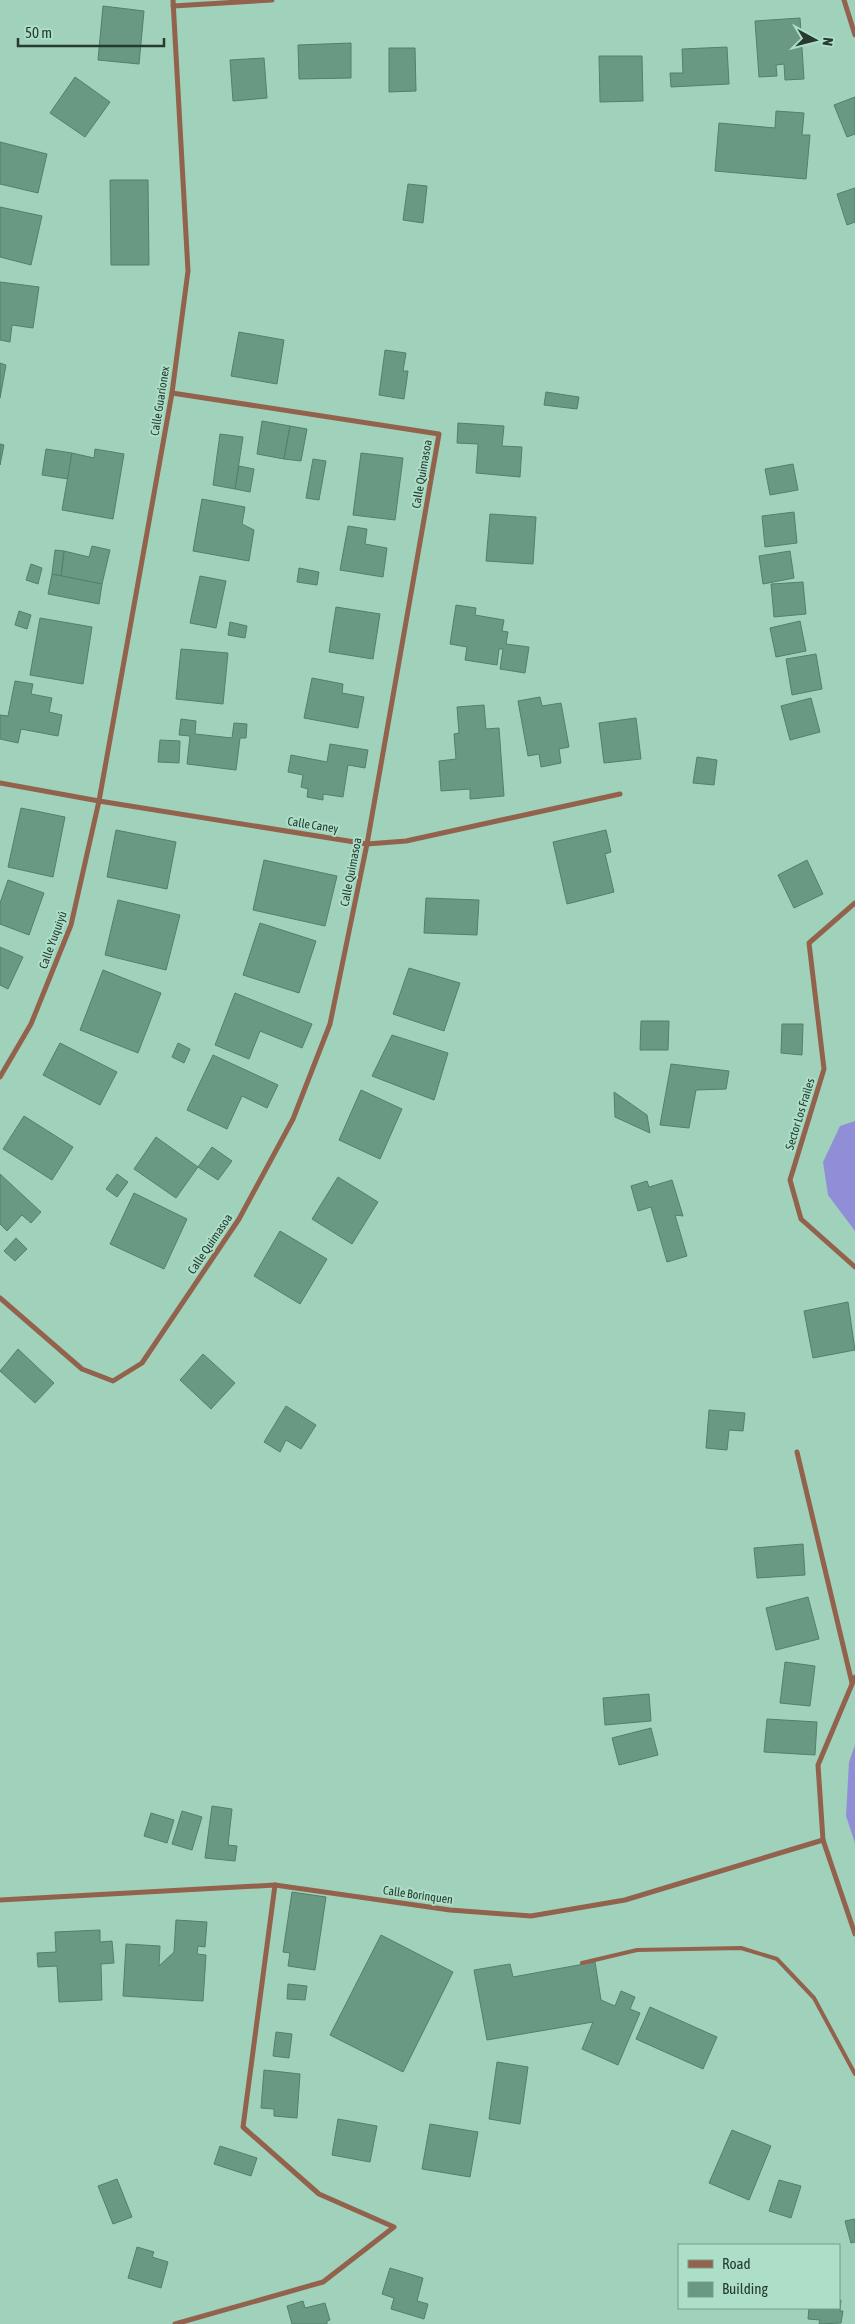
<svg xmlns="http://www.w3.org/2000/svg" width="855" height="2324" font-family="'Asap Condensed',sans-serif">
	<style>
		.green { fill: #908ed6 }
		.building { fill: #6a9983; stroke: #51806b }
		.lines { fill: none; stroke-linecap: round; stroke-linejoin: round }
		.service { stroke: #92624d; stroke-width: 4 }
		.minor { stroke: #92624d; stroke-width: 5 }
		.labels { text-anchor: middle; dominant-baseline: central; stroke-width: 4; stroke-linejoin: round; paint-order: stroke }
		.street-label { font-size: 12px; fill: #263a30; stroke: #addec7 }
	</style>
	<rect width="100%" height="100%" fill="#a0d1ba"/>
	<!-- green -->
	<g class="green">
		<path d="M855,1121V1231L828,1195L823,1162L840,1126Z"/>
		<path d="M855,1745V1843L846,1816L849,1762Z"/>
	</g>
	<!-- building -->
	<g class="building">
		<path d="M103,6L144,11L139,64L98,60Z"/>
		<path d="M800,18L804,79L785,80L784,64L776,65L777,76L759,77L755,21Z"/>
		<path d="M351,43V78L299,79L298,45Z"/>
		<path d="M727,47L729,84L671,87L670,73H683L682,49Z"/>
		<path d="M389,48H415L416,91L389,92Z"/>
		<path d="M599,56H642L643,101L600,102Z"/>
		<path d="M264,58L267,98L233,101L230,60Z"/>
		<path d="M75,77L110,102L85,137L50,113Z"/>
		<path d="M855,97V134L847,137L834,105Z"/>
		<path d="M776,111L804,113L802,135H810L806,179L715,171L719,123L775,128Z"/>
		<path d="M0,142L47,154L38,193L0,184Z"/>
		<path d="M110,180H148L149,265H111Z"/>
		<path d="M408,184L427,186L423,223L403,220Z"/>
		<path d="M855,188V222L847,225L837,194Z"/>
		<path d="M0,207L42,216L31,265L0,257Z"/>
		<path d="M0,282L39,287L33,328L12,325L10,342L0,340Z"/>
		<path d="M239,332L284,340L277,384L231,376Z"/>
		<path d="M385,350L406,353L403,371H408L404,399L379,395Z"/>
		<path d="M0,363L6,365L0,398Z"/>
		<path d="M546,392L579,397L577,409L544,405Z"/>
		<path d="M262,421L290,426L284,459L257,454Z"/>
		<path d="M458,423L504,426L502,446L522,447L520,477L476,473L478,444L457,443Z"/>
		<path d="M290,426L307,429L301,461L284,459Z"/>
		<path d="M220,434L243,437L235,489L213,485Z"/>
		<path d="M0,444L4,445L0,465Z"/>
		<path d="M46,449L72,453L68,479L42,475Z"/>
		<path d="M95,449L124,454L113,519L62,510L72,453L94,458Z"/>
		<path d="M361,453L403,458L395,520L353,515Z"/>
		<path d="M313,459L326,461L319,500L306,498Z"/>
		<path d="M793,464L798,490L770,495L765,469Z"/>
		<path d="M239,466L254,469L250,492L235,489Z"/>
		<path d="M202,499L245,507L242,524L254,530L249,561L193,551Z"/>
		<path d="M794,512L797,543L765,547L762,516Z"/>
		<path d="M490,514L536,517L533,564L486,561Z"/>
		<path d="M348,526L367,529L365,544L387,548L383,577L340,570Z"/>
		<path d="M92,546L110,550L102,584L61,576L64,551L89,557Z"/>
		<path d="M55,550L64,551L61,576L52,574Z"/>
		<path d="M790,551L794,578L763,584L759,556Z"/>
		<path d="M31,564L42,568L38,584L26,580Z"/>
		<path d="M299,568L319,572L317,585L297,582Z"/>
		<path d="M52,574L102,584L99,604L48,594Z"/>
		<path d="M200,576L226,581L216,628L190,623Z"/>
		<path d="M803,582L806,614L774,617L771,584Z"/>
		<path d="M456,605L476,608L475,615L504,620L502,631L508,632L506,644L529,647L525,673L500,669L503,649H499L497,665L465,660L467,647L450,644Z"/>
		<path d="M336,607L380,614L373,659L329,652Z"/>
		<path d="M19,611L31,615L27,629L15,625Z"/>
		<path d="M40,618L92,627L83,684L30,675Z"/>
		<path d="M800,621L806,651L776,657L770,628Z"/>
		<path d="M230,622L247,626L245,638L228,635Z"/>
		<path d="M181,649L228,653L223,704L176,699Z"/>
		<path d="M816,654L822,689L792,695L786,659Z"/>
		<path d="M312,678L343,684L342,693L364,697L358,728L304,718Z"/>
		<path d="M15,681L33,684L31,694L52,698L49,712L62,715L58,736L21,729L18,743L0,739V715L8,716Z"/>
		<path d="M540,697L542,706L561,703L569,747L559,749L561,763L541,767L539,754L528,756L518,701Z"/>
		<path d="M811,698L820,732L790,740L781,706Z"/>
		<path d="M484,705L486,729L499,728L504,796L470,799V789L441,791L439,761L456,759L454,734L459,733L457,707Z"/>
		<path d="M636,718L641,759L604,763L599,723Z"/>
		<path d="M181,719L196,721L195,734L232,738L234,723L247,724L246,738H240L236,770L187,764L190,736L179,735Z"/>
		<path d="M160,740L180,741L179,763L158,762Z"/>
		<path d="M330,744L368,750L365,768L348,765L343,797L323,794V800L307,797L308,789L301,787L303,775L288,772L291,755L327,762Z"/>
		<path d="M697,757L717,760L714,785L693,783Z"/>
		<path d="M21,808L65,817L53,877L8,867Z"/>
		<path d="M116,830L176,842L167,889L107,877Z"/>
		<path d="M606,830L611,852L605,854L614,892L567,904L553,842Z"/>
		<path d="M264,860L337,876L325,926L253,910Z"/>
		<path d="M807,860L823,894L794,908L778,875Z"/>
		<path d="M8,880L44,893L29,935L0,924V903Z"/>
		<path d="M426,898L479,900L477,935L424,933Z"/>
		<path d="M118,900L180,915L166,970L105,955Z"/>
		<path d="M260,923L316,941L299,993L243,975Z"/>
		<path d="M0,947L23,957L8,989L0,985Z"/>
		<path d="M409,968L460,983L444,1031L393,1014Z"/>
		<path d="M103,970L161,993L138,1053L80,1030Z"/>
		<path d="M235,993L312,1024L302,1048L260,1031L249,1059L215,1045Z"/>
		<path d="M641,1021H669L668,1050H640Z"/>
		<path d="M782,1024H803L802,1055L781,1053Z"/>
		<path d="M392,1035L448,1053L434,1100L372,1076Z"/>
		<path d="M60,1043L117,1072L100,1105L43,1075Z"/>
		<path d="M178,1043L190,1049L184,1063L172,1057Z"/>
		<path d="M213,1055L278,1085L267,1108L242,1096L227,1129L187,1110Z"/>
		<path d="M671,1064L729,1071L726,1089L696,1090L689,1128L660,1125Z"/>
		<path d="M361,1090L402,1109L380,1159L339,1140Z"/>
		<path d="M614,1092L647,1115L650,1133L615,1117Z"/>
		<path d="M24,1116L73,1147L52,1180L3,1149Z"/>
		<path d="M156,1137L198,1167L176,1198L134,1169Z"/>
		<path d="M212,1147L232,1161L218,1180L198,1167Z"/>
		<path d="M0,1174L41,1212L31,1223L22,1215L7,1231L0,1224Z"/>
		<path d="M117,1174L128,1182L117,1197L106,1189Z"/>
		<path d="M338,1177L378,1202L352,1244L312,1219Z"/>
		<path d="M672,1180L683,1216L675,1215L687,1256L667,1262L651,1207L638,1211L631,1186L647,1181L649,1187Z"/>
		<path d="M134,1193L187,1219L164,1269L110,1244Z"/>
		<path d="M280,1231L327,1259L300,1304L254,1276Z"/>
		<path d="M16,1238L27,1249L15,1261L4,1251Z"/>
		<path d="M848,1302L855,1350L813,1358L804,1311Z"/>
		<path d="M18,1349L54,1383L35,1403L0,1371Z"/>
		<path d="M203,1354L235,1383L211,1409L180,1380Z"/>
		<path d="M286,1406L316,1425L301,1449L286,1440L280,1452L264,1442Z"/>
		<path d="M709,1410L745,1413L743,1431L729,1430L727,1450L706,1448Z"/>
		<path d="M803,1544L805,1575L757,1578L754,1548Z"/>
		<path d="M808,1597L819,1639L776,1650L766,1608Z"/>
		<path d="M785,1662L815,1666L810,1706L780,1703Z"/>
		<path d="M649,1694L651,1721L605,1725L603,1698Z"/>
		<path d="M767,1719L817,1722L815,1755L764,1752Z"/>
		<path d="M651,1728L658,1755L619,1765L612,1738Z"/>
		<path d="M212,1806L232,1809L228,1845L237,1846L235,1861L205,1858Z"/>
		<path d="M182,1811L202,1817L192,1850L172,1844Z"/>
		<path d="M151,1813L174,1820L167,1843L144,1836Z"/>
		<path d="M292,1892L326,1897L315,1970L288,1966L290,1953L283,1952Z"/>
		<path d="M176,1920L207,1922L205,1947L198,1946L197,1954L206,1955L203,2001L123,1996L126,1944L160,1946L159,1966L174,1952Z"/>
		<path d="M100,1930V1942L112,1941L114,1963L101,1964L102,2000L59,2002L57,1966L38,1967L37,1953L56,1952L55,1932Z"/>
		<path d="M381,1935L453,1972L403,2072L330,2035Z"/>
		<path d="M595,1962L601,2000L615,2006L621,1991L635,1997L630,2009L640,2013L618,2065L582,2049L593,2022L487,2040L474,1970L510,1964L513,1977Z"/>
		<path d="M288,1984L307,1986L305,2000L287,1999Z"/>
		<path d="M650,2007L717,2037L703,2069L636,2039Z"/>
		<path d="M276,2032L292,2034L289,2058L273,2056Z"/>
		<path d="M497,2062L528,2067L520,2124L489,2119Z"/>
		<path d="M264,2070L300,2074L297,2118L274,2116V2109L261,2108Z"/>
		<path d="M338,2119L377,2126L370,2162L332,2155Z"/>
		<path d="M430,2124L478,2132L470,2177L422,2169Z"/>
		<path d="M732,2130L771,2146L749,2200L709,2183Z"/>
		<path d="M220,2146L257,2158L251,2176L214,2164Z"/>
		<path d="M117,2179L132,2217L113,2224L98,2186Z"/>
		<path d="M779,2180L801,2186L791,2218L769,2211Z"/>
		<path d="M855,2219V2242L851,2243L845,2221Z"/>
		<path d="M137,2247L154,2252L152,2257L168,2262L161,2288L128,2278Z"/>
		<path d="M390,2268L423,2278L417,2301L428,2304L424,2319L391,2309L394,2298L382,2294Z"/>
		<path d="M839,2300H841L840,2311H843L841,2323L819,2324L820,2320L808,2319L809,2308H839Z"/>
		<path d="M303,2301L305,2308L325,2303L330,2320L327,2321V2324H292L287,2306Z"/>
	</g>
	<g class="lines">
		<!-- service -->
		<path class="service" d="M582,1963L637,1950L741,1948L777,1959L814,1998L855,2074"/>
		<!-- minor -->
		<g class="minor">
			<path d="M844,0L855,35"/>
			<path d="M173,6L272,0"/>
			<path d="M0,783L99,801L367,844L406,841L620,794"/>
			<path d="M855,903L809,943L824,1069L790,1180L801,1219L855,1267"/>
			<path d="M0,1077L31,1024L71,925L99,801L172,393L188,271L173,0"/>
			<path d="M0,1298L82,1369L113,1381L142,1363L239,1219L293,1119L330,1024L367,844L439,434L172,393"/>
			<path d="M797,1452L852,1683"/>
			<path d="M855,1677L818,1765L823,1840L855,1934"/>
			<path d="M0,1900L275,1885L450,1910L531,1916L625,1900L823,1840"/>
			<path d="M175,2324L323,2282L394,2227L319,2194L243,2127L275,1885"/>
		</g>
	</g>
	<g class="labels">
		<!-- street labels -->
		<g class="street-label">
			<text transform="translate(160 401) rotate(-81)">Calle Guarionex</text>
			<text transform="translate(422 474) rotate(-80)">Calle Quimasoa</text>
			<text transform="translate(313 825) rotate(9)">Calle Caney</text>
			<text transform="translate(351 872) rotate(-79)">Calle Quimasoa</text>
			<text transform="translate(53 940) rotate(-70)">Calle Yuquiyú</text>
			<text transform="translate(800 1114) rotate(-73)">Sector Los Frailes</text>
			<text transform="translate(210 1244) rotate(-56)">Calle Quimasoa</text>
			<text transform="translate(418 1895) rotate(8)">Calle Borinquen</text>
		</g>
	</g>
	<!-- legend -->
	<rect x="678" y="2244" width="162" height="65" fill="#addec7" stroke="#779c8b"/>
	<rect x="688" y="2260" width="25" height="8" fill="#92624d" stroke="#779c8b"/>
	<text x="722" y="2269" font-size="15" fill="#263a30">Road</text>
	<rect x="688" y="2282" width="25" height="15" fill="#6a9983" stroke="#779c8b"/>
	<text x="722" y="2294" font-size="15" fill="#263a30">Building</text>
	<!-- north arrow -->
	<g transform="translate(815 40) rotate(97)" stroke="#addec7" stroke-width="4" paint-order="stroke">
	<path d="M0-4L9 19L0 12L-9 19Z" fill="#263a30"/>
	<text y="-8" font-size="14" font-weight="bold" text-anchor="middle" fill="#263a30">N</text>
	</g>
	<!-- scale -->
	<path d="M18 38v8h146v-8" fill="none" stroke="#263a30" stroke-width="2.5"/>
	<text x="25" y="38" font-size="15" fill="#263a30" stroke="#addec7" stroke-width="4" paint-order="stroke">50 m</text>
</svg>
